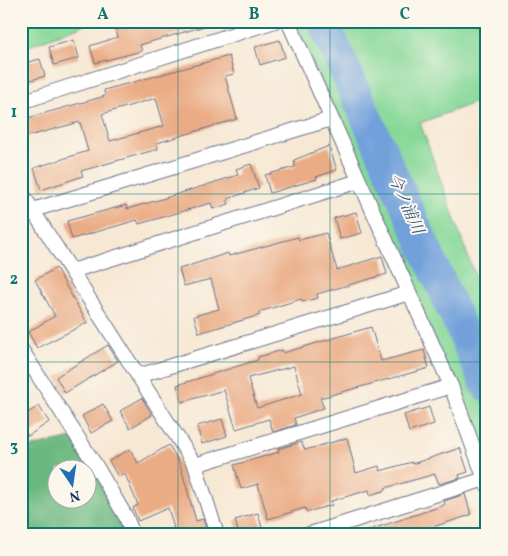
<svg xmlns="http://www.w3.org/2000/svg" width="508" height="556" font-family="Vollkorn,'Noto Serif JP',serif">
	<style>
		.green { fill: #86d898; stroke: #50847b }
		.forest { fill: #6cb880; stroke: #44746f; fill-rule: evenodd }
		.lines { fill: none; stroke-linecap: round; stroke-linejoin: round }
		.river { stroke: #71a0da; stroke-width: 32 }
		.building { fill: #eaac85; fill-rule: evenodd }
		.minor-casing { stroke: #687087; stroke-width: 16 }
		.minor { stroke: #fff; stroke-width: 14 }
		.grid { fill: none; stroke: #0f766e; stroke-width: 1; stroke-opacity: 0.55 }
		.labels { text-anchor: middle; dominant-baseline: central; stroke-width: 4; stroke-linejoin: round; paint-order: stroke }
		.water-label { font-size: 16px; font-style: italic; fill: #395789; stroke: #fbf7ec }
		.neatline { fill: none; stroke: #0f766e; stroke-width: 2 }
		.grid-label { font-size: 16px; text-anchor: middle; font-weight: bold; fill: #0f766e }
	</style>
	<rect width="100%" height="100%" fill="#fbf7ec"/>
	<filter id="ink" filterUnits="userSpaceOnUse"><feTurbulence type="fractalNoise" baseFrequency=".02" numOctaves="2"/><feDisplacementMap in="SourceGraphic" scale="10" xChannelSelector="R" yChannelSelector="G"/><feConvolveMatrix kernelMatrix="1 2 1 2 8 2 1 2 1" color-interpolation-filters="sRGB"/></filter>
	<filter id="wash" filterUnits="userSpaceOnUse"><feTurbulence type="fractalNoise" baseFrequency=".0096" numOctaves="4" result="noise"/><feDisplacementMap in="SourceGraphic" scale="20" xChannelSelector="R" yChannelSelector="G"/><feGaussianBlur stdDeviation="1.12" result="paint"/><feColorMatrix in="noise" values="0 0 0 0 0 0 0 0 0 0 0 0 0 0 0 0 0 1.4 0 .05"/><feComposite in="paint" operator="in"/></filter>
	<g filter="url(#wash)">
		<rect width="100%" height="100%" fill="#f7e8d4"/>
		<!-- green -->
		<g class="green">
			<path d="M21,21H94L21,49Z"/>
			<path d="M295,21H487V98L420,123L487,309V480Z"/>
		</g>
		<!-- forest -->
		<path class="forest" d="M77,437L133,535H21V449ZM58,468H88V498H58Z"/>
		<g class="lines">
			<!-- river -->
			<path class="river" d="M323,21L487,386"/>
		</g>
		<g id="blocks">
			<!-- building -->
			<g class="building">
				<path d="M113,21H207L208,25L140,45L142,51L95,63L90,46L118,37Z"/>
				<path d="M74,40L79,58L54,65L49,47Z"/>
				<path d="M280,40L285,57L260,65L255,47Z"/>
				<path d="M229,56L234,74L225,76L237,119L157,143L158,149L81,171L83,176L41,190L34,168L88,151L80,122L25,137L21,120L105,96L104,90ZM156,98L164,126L110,141L102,114Z"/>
				<path d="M40,59L45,76L21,83V64Z"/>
				<path d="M329,146L337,170L316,177L317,179L270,193L265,175L295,167L294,160Z"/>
				<path d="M251,164L259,188L227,199L229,204L213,209L211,203L139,224L137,220L72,239L67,221L126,205L127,209L165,198L238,175L236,169Z"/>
				<path d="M356,212L362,233L340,239L334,218Z"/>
				<path d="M326,233L337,270L382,256L387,274L317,294L318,298L302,302L301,299L259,312L260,315L199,333L194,316L219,309L211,279L184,286L179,269L228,253L229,256L298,237L299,240Z"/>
				<path d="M56,268L87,323L37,348L28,332L55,316L35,280Z"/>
				<path d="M371,327L381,361L424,350L429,368L320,398L324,408L294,418L296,425L273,432L269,419L236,429L224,390L182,402L177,385L258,360V357L283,350V353ZM294,366L302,394L257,408L248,378Z"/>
				<path d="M108,345L118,361L65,393L56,377Z"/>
				<path d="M142,398L152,415L130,428L120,411Z"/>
				<path d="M103,404L113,421L91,433L82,416Z"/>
				<path d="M39,406L49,422L28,436L21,425V417Z"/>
				<path d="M429,407L434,424L409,432L404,415Z"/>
				<path d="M222,419L227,436L202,444L197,426Z"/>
				<path d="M347,438L356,473L379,466L380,471L412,462V464L460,448L468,472L459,475L460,478L439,484L435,474L385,488L386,490L370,495L369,490L331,501L332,505L307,512L305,508L268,519L258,484L241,489L234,465L279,452L278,449L301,442L305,450Z"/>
				<path d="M169,445L180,464L196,521L203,519L208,535H165L164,531L174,528L168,508L138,521L133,508L138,505L125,474L118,477L109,461L130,449L138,463Z"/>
				<path d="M465,494L471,515L407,535H366V531L442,506L445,504L444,501Z"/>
				<path d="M258,513L264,535H239L235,520Z"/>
			</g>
		</g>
	</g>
	<g filter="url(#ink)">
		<use href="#blocks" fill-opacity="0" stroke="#687087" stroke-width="1"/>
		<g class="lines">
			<defs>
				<g id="minor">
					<path d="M288,21L451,386L487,485"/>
					<path d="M21,102L275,21"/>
					<path d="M21,192L195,465L217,535"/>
					<path d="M33,210L331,119"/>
					<path d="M72,271L359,181"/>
					<path d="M21,349L96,466L126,517L133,535"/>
					<path d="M138,376L409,293"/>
					<path d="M195,465L451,386"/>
					<path d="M307,535L485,479"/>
				</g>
			</defs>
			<!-- minor casing -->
			<use href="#minor" class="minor-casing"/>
			<!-- minor -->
			<use href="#minor" class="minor"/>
		</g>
	</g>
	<!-- grid -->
	<path class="grid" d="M178,21V535M330,21V535M21,194H487M21,362H487"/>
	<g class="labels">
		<!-- water labels -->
		<g class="water-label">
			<text transform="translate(405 204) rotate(66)">今ノ浦川</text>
		</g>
	</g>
	<!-- margin -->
	<rect width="508" height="556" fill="none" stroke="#fbf7ec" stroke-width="55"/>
	<!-- north arrow -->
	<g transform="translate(72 484) rotate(167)"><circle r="24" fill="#fbf7ec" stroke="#a1a7b3"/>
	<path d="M0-4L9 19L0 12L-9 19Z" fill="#1f6fb2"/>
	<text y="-8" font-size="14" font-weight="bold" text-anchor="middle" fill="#1b2f5e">N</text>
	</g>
	<rect x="28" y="28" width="452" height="500" class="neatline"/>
	<g class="grid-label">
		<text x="103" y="19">A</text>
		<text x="254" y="19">B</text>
		<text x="405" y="19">C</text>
		<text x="14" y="117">1</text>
		<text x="14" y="284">2</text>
		<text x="14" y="451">3</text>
	</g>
</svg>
